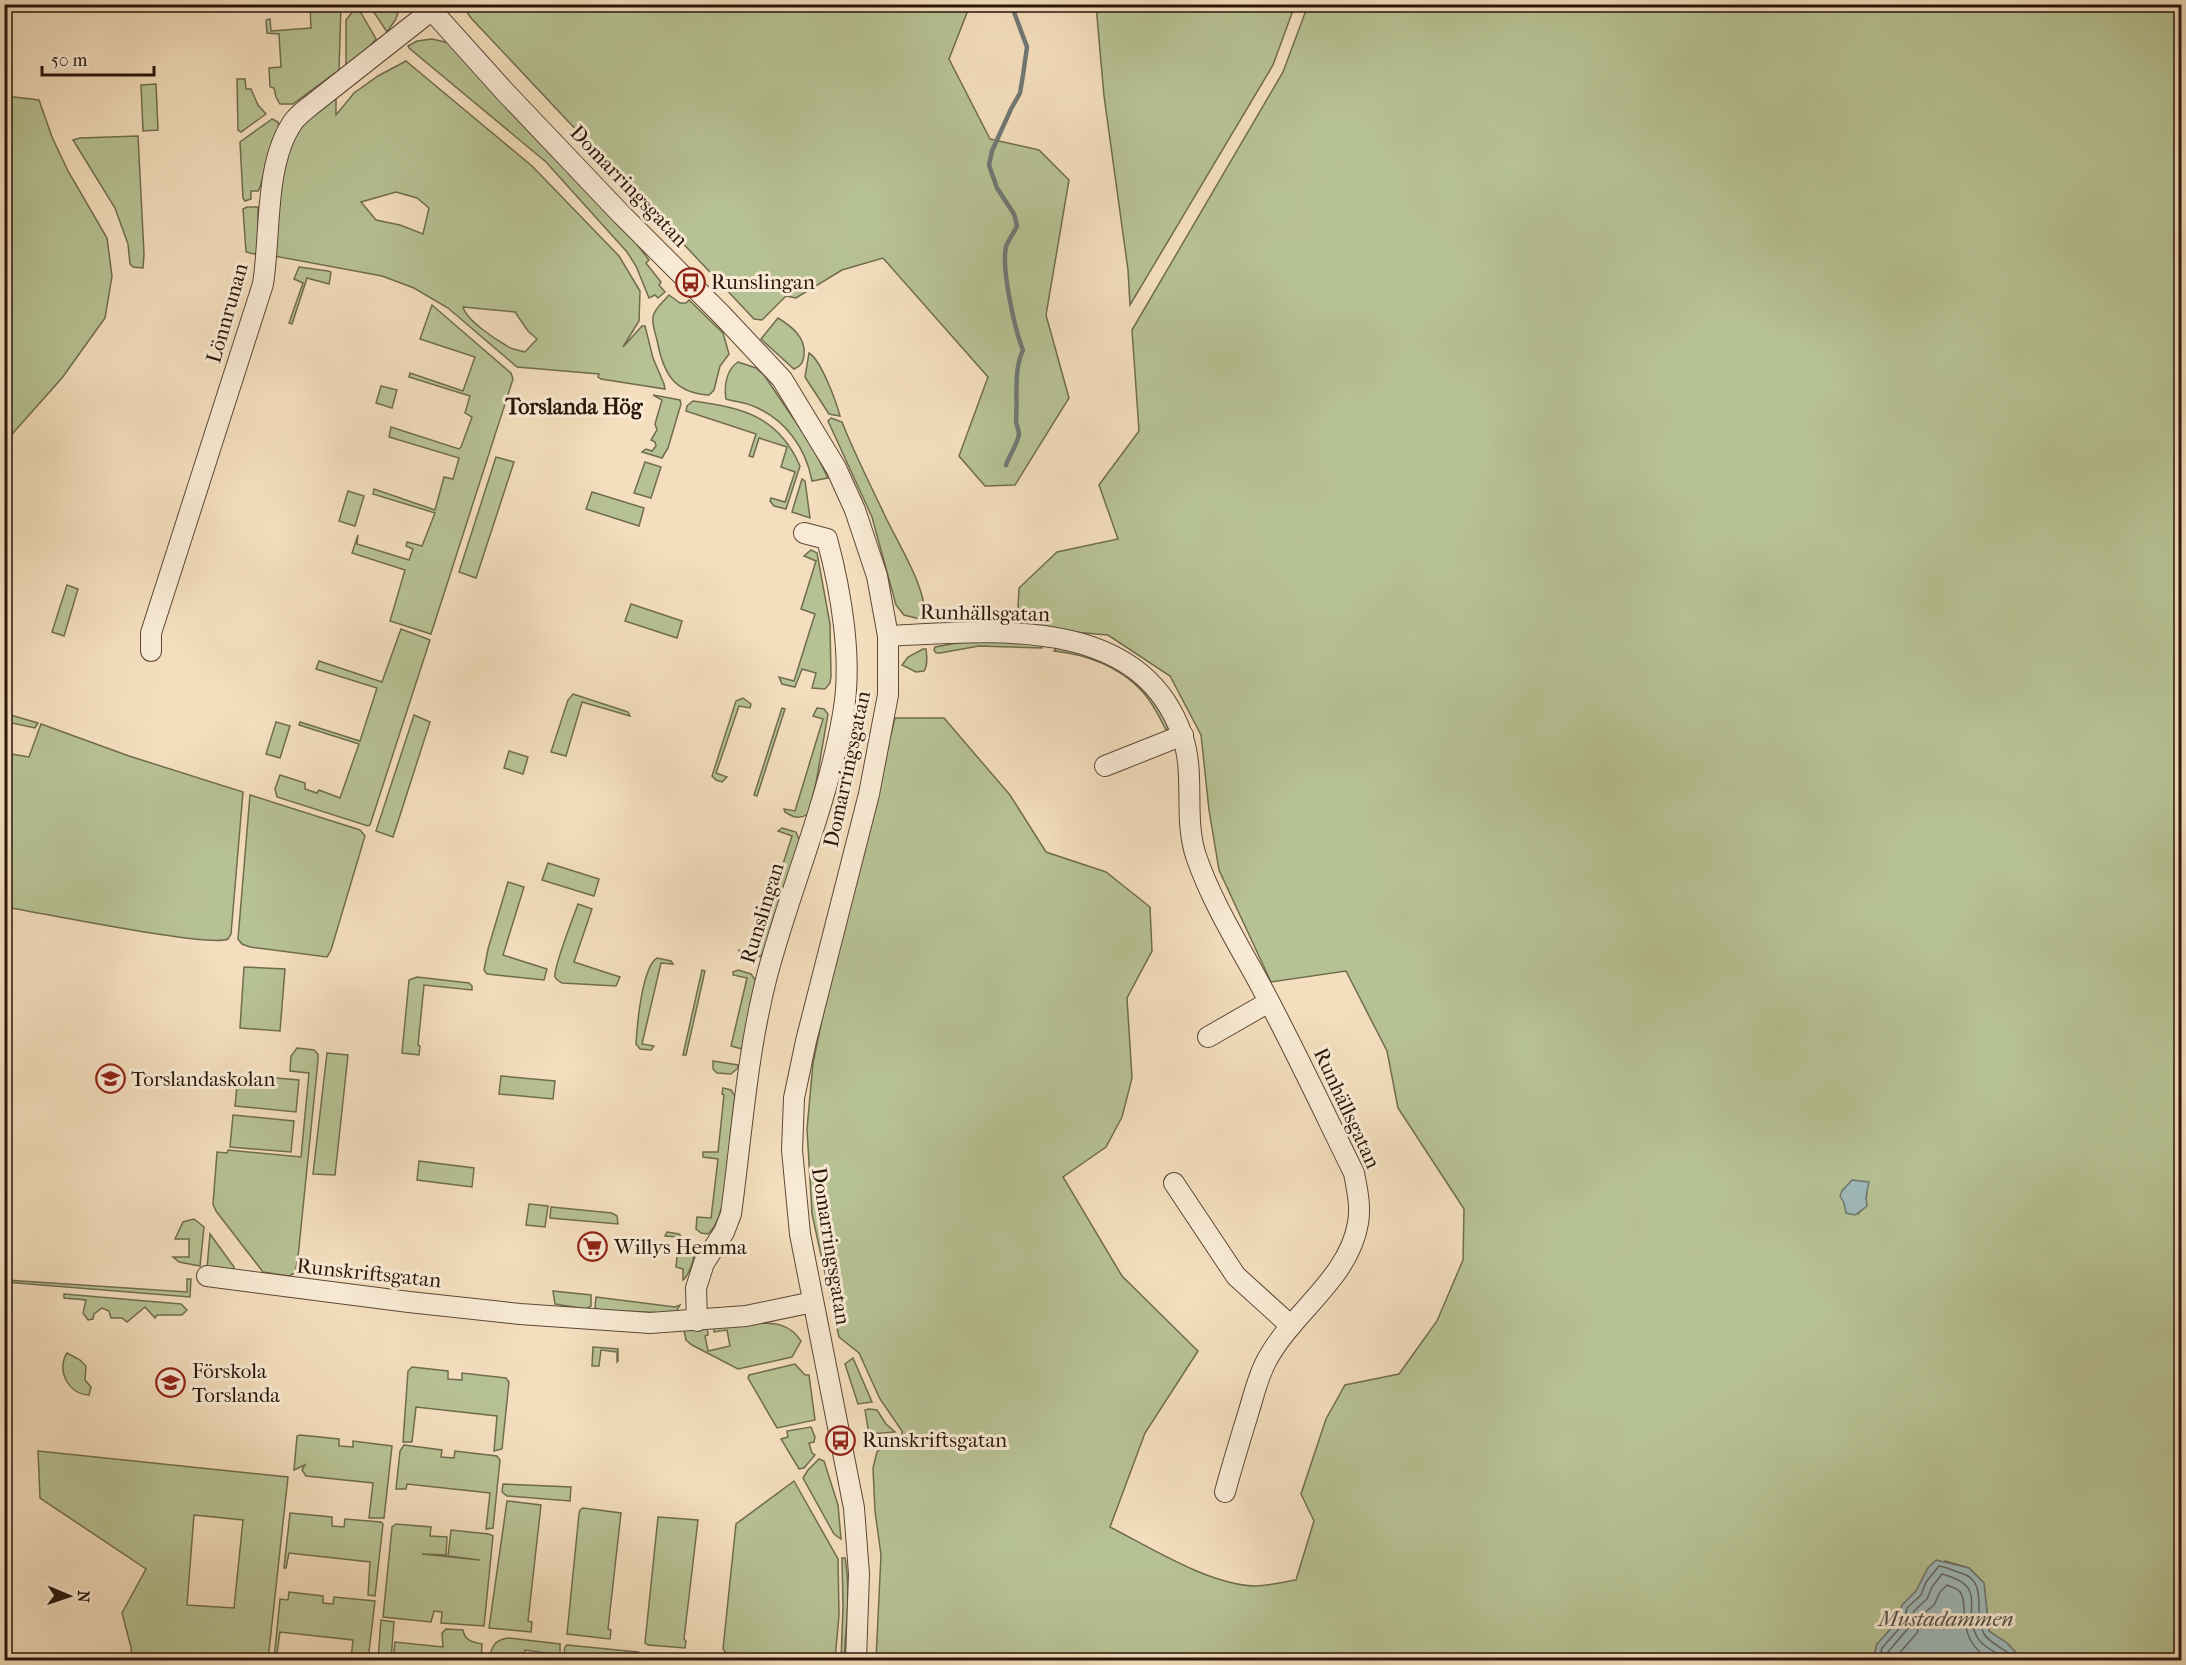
<svg xmlns="http://www.w3.org/2000/svg" width="2186" height="1665" font-family="'IM FELL French Canon',serif">
	<style>
		.green { fill: #b7c294; stroke: #706c4f; stroke-width: 1.5; fill-rule: evenodd }
		.water { fill: #9fbabb; stroke: #707874; stroke-width: 1.5 }
		.lines { fill: none; stroke-linecap: round; stroke-linejoin: round }
		.shore { stroke: #646862; stroke-width: 1.5 }
		.stream { stroke: #707874; stroke-width: 4.5 }
		.minor-casing { stroke: #5c4737; stroke-width: 22 }
		.minor { stroke: #f8ead4; stroke-width: 20 }
		.labels { text-anchor: middle; dominant-baseline: central; stroke-width: 6; stroke-linejoin: round; paint-order: stroke }
		.street-label { font-size: 21px; fill: #2a150a; stroke: #f8ead4 }
		.poi-label { font-size: 21px; fill: #2a150a; stroke: #f8ead4; text-anchor: start }
		.neighbourhood-label { font-size: 22px; font-weight: bold; fill: #2a150a; stroke: #f8ead4 }
		.water-label { font-size: 22px; font-style: italic; fill: #534f48; stroke: #f8ead4 }
	</style>
	<rect width="100%" height="100%" fill="#f4debd"/>
	<filter id="stains"><feTurbulence type="fractalNoise" baseFrequency=".00333" numOctaves="4"/><feColorMatrix values="0 0 0 0 .2 0 0 0 0 .09 0 0 0 0 .02 0 0 0 .5 -.17"/></filter>
	<radialGradient id="worn" r=".72"><stop offset=".6" stop-color="#630" stop-opacity="0"/><stop offset="1" stop-color="#630" stop-opacity=".3"/></radialGradient>
	<!-- green -->
	<g class="green">
		<path d="M310,5H341L339,70L293,104H280L276,97L274,88L270,87L269,68L281,67L279,34L267,33L266,20L270,19L271,31L311,28Z"/>
		<path d="M369,5H400L396,19L387,32Z"/>
		<path d="M462,5H970L949,59L990,139L1039,150L1069,180L1046,315L1069,398L1015,485L985,486L959,456L988,377L883,258L842,270L796,298L786,296L762,320L754,319L471,18Z"/>
		<path d="M1096,5H1295L1273,65L1130,305L1128,270L1104,96Z"/>
		<path d="M1308,5H2181V1660H2023L2007,1643L1989,1631L1984,1583L1969,1568L1945,1561L1928,1568L1916,1591L1902,1605L1899,1620L1877,1644L1873,1660H876L881,1555L875,1511L873,1468L877,1452L888,1442L902,1440V1431L880,1399L859,1353L839,1337L812,1214L807,1129L813,1063L838,943L895,718H944L1010,795L1046,852L1106,872L1150,907L1152,951L1127,998L1132,1078L1122,1117L1106,1147L1063,1177L1122,1276L1198,1351L1145,1433L1110,1527C1151,1548 1210,1585 1255,1586C1268,1586 1283,1582 1296,1580L1314,1521L1301,1494L1326,1419L1345,1385L1399,1374L1437,1321L1463,1260L1464,1209L1398,1108L1387,1051L1346,971L1271,982L1219,870L1209,810L1201,735L1170,676L1108,635L1017,627L1019,588L1057,552L1118,539L1099,485L1139,431L1132,330L1283,72ZM1845,1188L1867,1192L1865,1207L1858,1214L1846,1210L1842,1191Z"/>
		<path d="M357,6L376,39L366,50L346,66V20Z"/>
		<path d="M432,39L449,43L619,221L649,260L646,263L661,282L659,285L665,292L658,298L655,295L649,298L636,266L627,252L546,162L409,48L408,46L417,41Z"/>
		<path d="M406,61L532,166L619,256L640,291L639,321L623,347L642,326H645L653,358L664,384L665,389L601,379L598,377L599,374L517,367L448,308L414,288L382,276L274,256C277,210 273,155 306,119C315,111 326,104 336,96V115L354,93L378,76ZM396,192L417,198L429,208L423,234L400,225L376,220L361,202ZM463,307L515,312L528,331L537,339L525,352C519,350 513,350 507,346C495,339 466,320 463,307Z"/>
		<path d="M237,79H245L246,89H251L258,105L266,114L241,132L238,130Z"/>
		<path d="M156,84L158,130L143,131L141,85Z"/>
		<path d="M5,96L39,100L52,137L68,171L107,238L112,276L105,318L62,378L5,442Z"/>
		<path d="M272,119L278,122L279,128L260,187L258,191H251V199L245,201L243,198L240,142Z"/>
		<path d="M138,136L144,254L143,268L133,267L130,264L128,244L115,208L73,140L80,138Z"/>
		<path d="M247,207H258V253L254,254L246,252L243,209Z"/>
		<path d="M299,267L328,271L331,272L329,284L307,278L292,324L289,323L303,283L294,279Z"/>
		<path d="M669,295L680,303H686L689,300L723,333L729,354L720,366L714,390L709,395C673,393 663,372 657,340C655,333 652,324 653,317C654,309 664,301 669,295Z"/>
		<path d="M432,305L511,373L513,379L431,634L390,621L405,570L352,553L358,535L357,544L409,560L413,549L406,546L407,542L422,546L435,513L373,494L374,489L435,510L444,477L453,479L459,458L389,437L391,427L459,449L461,447L472,417L465,413L470,396L409,377L410,373L463,391L475,357L420,339Z"/>
		<path d="M778,318C791,326 806,337 804,355C803,363 801,366 794,369L761,339Z"/>
		<path d="M809,353C821,360 836,401 840,416L829,414L805,377Z"/>
		<path d="M738,362L756,368L764,375L812,446L828,478L812,481C806,448 785,419 753,406C744,402 735,402 726,399C724,386 726,370 738,362Z"/>
		<path d="M381,386L397,390L392,408L376,403Z"/>
		<path d="M653,395L680,400L681,404L668,448L662,458L642,452L646,449L652,451L656,446L655,442L651,440L657,430L655,424L662,400Z"/>
		<path d="M693,401C743,408 778,416 800,466L786,509L774,506L770,501L771,498L785,502L795,472L781,467L787,447L759,438L753,457L749,456L756,434L686,411L687,406Z"/>
		<path d="M831,418L842,422C855,455 871,486 886,518C898,543 930,594 924,620L904,615L896,605L872,517L828,421Z"/>
		<path d="M496,457L514,462L476,578L459,572Z"/>
		<path d="M645,462L661,467L651,498L634,493Z"/>
		<path d="M802,479L805,481L810,518L792,512Z"/>
		<path d="M348,491L364,496L355,526L339,521Z"/>
		<path d="M592,492L644,508L639,526L586,509Z"/>
		<path d="M811,550L817,553L830,624L831,676L830,683L825,689L812,688L816,673L802,669L795,687L782,684L779,677L794,681L815,614L801,609L816,561L804,556Z"/>
		<path d="M67,585L78,589L64,636L52,632Z"/>
		<path d="M631,604L682,621L677,638L625,621Z"/>
		<path d="M401,629L430,640L370,825L368,826L277,797L275,789L280,775L305,783V789L317,793L319,790L340,798L359,744L299,725L300,722L360,741L377,688L316,669L319,661L382,682Z"/>
		<path d="M979,639L1041,645L1042,648L979,646L940,653H936L934,650L935,647Z"/>
		<path d="M1058,645L1092,652L1150,691L1169,726L1167,732C1160,718 1153,703 1142,691C1120,667 1086,654 1054,651Z"/>
		<path d="M923,649H926C927,656 928,666 924,671L916,672L902,665L908,657Z"/>
		<path d="M573,694L625,711L628,712L630,716L582,702L566,756L551,752L568,700Z"/>
		<path d="M743,698L751,704L750,708L739,706L716,773L727,777L722,782L716,780L712,776L736,701Z"/>
		<path d="M782,708L785,709L757,796L754,795Z"/>
		<path d="M817,708L824,709L828,714L816,783L808,814C799,820 793,817 785,812L784,809L795,811L823,719L813,716Z"/>
		<path d="M7,714L38,723L35,728L7,722Z"/>
		<path d="M414,715L430,722L393,837L376,831Z"/>
		<path d="M276,722L290,726L280,758L266,754Z"/>
		<path d="M41,724L129,756L243,792L231,934L228,939C210,948 37,912 5,907V753L29,757Z"/>
		<path d="M509,751L528,757L523,774L504,768Z"/>
		<path d="M250,795L360,830L365,836L331,950L327,957L250,947L242,944L238,939Z"/>
		<path d="M782,828L796,832L800,842L765,950L761,956L751,959L741,956L739,950L754,954L792,836L778,831Z"/>
		<path d="M548,863L599,879L594,896L542,880Z"/>
		<path d="M508,882L524,887L503,955L547,969L544,980L487,974L484,970L488,949Z"/>
		<path d="M578,904L592,909L574,962L620,977L616,986L562,983C559,981 557,981 555,977C553,968 574,916 578,904Z"/>
		<path d="M657,958L671,961L673,964L661,963L642,1044L654,1046L651,1050L640,1049L636,1044C637,1026 642,967 657,958Z"/>
		<path d="M244,967L285,969L280,1031L240,1028Z"/>
		<path d="M702,970L705,971L686,1055H683Z"/>
		<path d="M738,970L751,974L756,981L742,1049L731,1046L747,978L733,975V972Z"/>
		<path d="M417,977L469,983L472,986V990L424,985L418,1045L420,1046L419,1055L402,1053L409,980Z"/>
		<path d="M297,1048L314,1050L318,1054V1060L298,1257L295,1273L289,1276L263,1272L216,1211L213,1204L217,1152L227,1153L228,1150L301,1157L309,1073L290,1071L291,1056Z"/>
		<path d="M327,1053L348,1055L335,1175L313,1174Z"/>
		<path d="M713,1061L738,1065V1068L731,1074L717,1073L713,1069Z"/>
		<path d="M238,1075L299,1080L296,1112L235,1106Z"/>
		<path d="M501,1076L555,1081L553,1099L499,1094Z"/>
		<path d="M723,1088L731,1090L735,1096L724,1197C721,1210 718,1225 708,1234L701,1233L696,1229L697,1217L711,1218L718,1159L703,1157V1152H718L724,1095L722,1094Z"/>
		<path d="M233,1115L294,1121L291,1152L230,1147Z"/>
		<path d="M419,1161L474,1168L472,1187L417,1180Z"/>
		<path d="M529,1204L548,1206L545,1227L526,1225Z"/>
		<path d="M551,1207L612,1213L617,1216L618,1224L550,1218Z"/>
		<path d="M194,1219L204,1227L200,1266L179,1262L173,1257H189V1239H175L183,1222Z"/>
		<path d="M667,1232L679,1234L694,1250C695,1259 689,1275 683,1280V1269L676,1267L679,1237L665,1236Z"/>
		<path d="M210,1234L234,1267L233,1271L207,1268Z"/>
		<path d="M5,1268L6,1280L187,1292V1279H191L190,1297L5,1282Z"/>
		<path d="M553,1291L591,1295V1306L586,1309L555,1304Z"/>
		<path d="M64,1294L181,1304L187,1310L182,1315H157L155,1318L145,1307L127,1322L122,1318H111L109,1311L102,1308L94,1314L93,1319L88,1320L83,1313L86,1300L64,1298Z"/>
		<path d="M596,1297L675,1307L680,1305L676,1312L666,1313L598,1310L595,1307Z"/>
		<path d="M757,1323C776,1323 790,1324 801,1341L792,1357L738,1369L692,1345L686,1340L684,1330L707,1327L708,1335L705,1336L708,1351L730,1346L727,1330L714,1332V1327Z"/>
		<path d="M593,1347L618,1349V1361L617,1362V1352L601,1350L599,1366H592Z"/>
		<path d="M67,1353L80,1360L86,1366L85,1380L91,1387L89,1395C68,1394 56,1370 67,1353Z"/>
		<path d="M853,1358L872,1402L858,1404L845,1364Z"/>
		<path d="M795,1364L805,1375H809L815,1420L777,1428L748,1378L749,1375Z"/>
		<path d="M412,1367L448,1371V1379L462,1380V1373L506,1378L509,1382L502,1449L494,1451L497,1416L416,1407L412,1442H403L408,1371Z"/>
		<path d="M869,1409L877,1410L886,1424L895,1432L869,1434L865,1410Z"/>
		<path d="M811,1427L815,1437L814,1442L809,1443L812,1453L815,1455L804,1468L799,1469L781,1439L788,1437L787,1431Z"/>
		<path d="M300,1435L339,1439V1446L353,1447V1441L392,1446L384,1518H369L373,1483L306,1476L302,1470L305,1465L294,1470L297,1436Z"/>
		<path d="M404,1445L442,1450L441,1457L454,1458L455,1451L497,1456L500,1460L493,1528L486,1529L490,1493L407,1484L406,1489H396L400,1451Z"/>
		<path d="M38,1451L288,1477L268,1660H132L131,1647L122,1613L146,1569L40,1498ZM194,1515L243,1520L234,1608L187,1605Z"/>
		<path d="M819,1459L824,1461L838,1505L841,1539L834,1534L803,1478L808,1470Z"/>
		<path d="M794,1481L838,1559L839,1615L835,1660H739V1654L726,1653L723,1649L736,1524Z"/>
		<path d="M503,1484L571,1487L570,1501L507,1496L502,1492Z"/>
		<path d="M507,1501L541,1505L528,1621L532,1622L531,1632L489,1628Z"/>
		<path d="M583,1508L621,1513L608,1629L611,1630L610,1639L567,1634L579,1514L580,1510Z"/>
		<path d="M290,1513L332,1517V1526L344,1527L345,1519L381,1522L383,1524L375,1596L368,1595L370,1562L289,1553L286,1568H284Z"/>
		<path d="M658,1517L698,1520L684,1639L686,1641L685,1648L648,1645L645,1643Z"/>
		<path d="M396,1524L431,1527L430,1536L447,1537L446,1555L422,1554L480,1560L448,1556L451,1530L489,1534L493,1536L484,1626L441,1623L442,1612L434,1611L431,1622L383,1617L392,1527Z"/>
		<path d="M842,1558H845C851,1590 846,1628 844,1660H841L843,1607Z"/>
		<path d="M289,1592L323,1596V1603L333,1604L334,1597L375,1601L368,1660H351L353,1640L280,1632L276,1660H274L280,1599L288,1600Z"/>
		<path d="M381,1620L394,1622L391,1660L378,1659Z"/>
		<path d="M446,1629L463,1630C465,1641 472,1642 482,1644L481,1660H393L395,1642L443,1647L442,1633Z"/>
		<path d="M509,1638L560,1644V1655L525,1650L523,1660H489C491,1648 494,1639 509,1638Z"/>
		<path d="M567,1645L638,1652L640,1653L639,1660H563L565,1647Z"/>
		<path d="M648,1653L714,1660H643L644,1655Z"/>
	</g>
	<!-- water -->
	<g class="water">
		<path d="M1852,1180L1869,1182L1866,1197L1867,1206L1855,1215L1846,1213L1844,1203L1840,1196L1842,1191Z"/>
		<path d="M1936,1560L1969,1568L1984,1583L1989,1631L2007,1643L2023,1660H1873L1877,1644L1899,1620L1902,1605L1916,1591L1928,1568Z"/>
	</g>
	<g class="lines">
		<!-- shore -->
		<g class="shore">
			<path d="M1879,1660L1882,1648L1904,1623L1907,1608L1921,1595L1926,1582L1939,1566C1947,1567 1953,1571 1961,1573C1990,1582 1972,1614 1984,1634C1991,1645 2007,1649 2016,1660"/>
			<path d="M1886,1660L1888,1652L1910,1626L1914,1611L1927,1599L1932,1587L1942,1574C1990,1587 1961,1607 1977,1637C1983,1648 1997,1652 2006,1660"/>
			<path d="M1895,1660L1896,1657L1917,1633L1923,1614L1934,1605L1940,1592L1947,1585C1951,1587 1957,1588 1960,1592C1963,1596 1964,1604 1964,1610C1965,1633 1970,1649 1992,1660"/>
		</g>
		<!-- stream -->
		<path class="stream" d="M1006,465C1009,456 1018,443 1019,434C1019,430 1016,425 1016,420C1018,398 1013,371 1023,350C1015,331 1001,267 1006,247C1008,240 1014,233 1017,226L1014,214L997,188L989,165L992,151L1011,109L1020,93L1023,75L1027,47L1011,4"/>
		<defs>
			<g id="minor">
				<path d="M426,4L506,93L621,214L722,315L782,379L836,468L855,510L877,576L888,636V695L869,794L806,1041L794,1098L792,1150L800,1234L854,1508L859,1574L856,1660"/>
				<path d="M888,636C991,631 1140,614 1182,735C1196,774 1183,817 1196,856C1212,903 1240,947 1263,990C1295,1050 1324,1112 1354,1173C1357,1189 1361,1206 1358,1223C1349,1278 1294,1311 1268,1358C1258,1375 1254,1395 1248,1414C1240,1440 1232,1466 1225,1492"/>
				<path d="M151,651V633L263,284C271,234 264,164 293,122C297,116 304,111 310,106L432,10"/>
				<path d="M1105,766L1183,735"/>
				<path d="M1208,1037L1269,1002"/>
				<path d="M1174,1183L1236,1276L1291,1326"/>
				<path d="M207,1276L409,1302L520,1314L650,1323L746,1316L813,1302"/>
				<path d="M697,1321L696,1288L704,1263L724,1232L731,1214C742,1133 747,1051 768,972C791,886 828,802 843,714C853,660 841,591 827,539L804,533"/>
			</g>
		</defs>
		<!-- minor casing -->
		<use href="#minor" class="minor-casing"/>
		<!-- minor -->
		<use href="#minor" class="minor"/>
	</g>
	<!-- icons -->
	<defs>
		<symbol id="bus-ring" viewBox="-11 -11 22 22"><circle r="9.5" fill="#f8ead4" stroke="#8f2418" stroke-width="1.5"/><path d="M-5-6H5V4H4V6H2V4H-2V6H-4V4H-5ZM-3.5-4V0h7V-4ZM-3.5 1.2v1.5H-2V1.2ZM2 1.2v1.5H3.5V1.2Z" fill="#8f2418"/></symbol>
		<symbol id="school-ring" viewBox="-11 -11 22 22"><circle r="9.5" fill="#f8ead4" stroke="#8f2418" stroke-width="1.5"/><path d="M0-5L7-2L0 1L-7-2ZM-4 1L0 2.5L4 1V4Q0 6-4 4Z" fill="#8f2418"/></symbol>
		<symbol id="supermarket-ring" viewBox="-11 -11 22 22"><circle r="9.5" fill="#f8ead4" stroke="#8f2418" stroke-width="1.5"/><path d="M-6-5.5h2.5l.6 2H6L4.5 2H-2.5L-4.4-4H-6ZM-1.5 3.2a1.3 1.3 0 1 0 .1 0ZM3 3.2a1.3 1.3 0 1 0 .1 0Z" fill="#8f2418"/></symbol>
	</defs>
	<g fill-rule="evenodd">
		<use href="#bus-ring" x="674" y="266" width="33" height="33"/>
		<use href="#school-ring" x="94" y="1062" width="33" height="33"/>
		<use href="#supermarket-ring" x="576" y="1230" width="33" height="33"/>
		<use href="#school-ring" x="154" y="1366" width="33" height="33"/>
		<use href="#bus-ring" x="824" y="1424" width="33" height="33"/>
	</g>
	<g class="labels">
		<!-- street labels -->
		<g class="street-label">
			<text transform="translate(629 186) rotate(46)">Domarringsgatan</text>
			<text transform="translate(227 313) rotate(-74)">Lönnrunan</text>
			<text transform="translate(985 613) rotate(1)">Runhällsgatan</text>
			<text transform="translate(847 769) rotate(-78)">Domarringsgatan</text>
			<text transform="translate(762 913) rotate(-73)">Runslingan</text>
			<text transform="translate(1347 1108) rotate(65)">Runhällsgatan</text>
			<text transform="translate(831 1246) rotate(81)">Domarringsgatan</text>
			<text transform="translate(369 1273) rotate(6)">Runskriftsgatan</text>
		</g>
		<!-- poi labels -->
		<g class="poi-label">
			<text x="711" y="282">Runslingan</text>
			<text x="131" y="1079">Torslandaskolan</text>
			<text x="614" y="1247">Willys Hemma</text>
			<text x="192" y="1371">Förskola<tspan x="192" dy="24">Torslanda</tspan></text>
			<text x="862" y="1440">Runskriftsgatan</text>
		</g>
		<!-- neighbourhood labels -->
		<g class="neighbourhood-label">
			<text x="574" y="407">Torslanda Hög</text>
		</g>
		<!-- water labels -->
		<g class="water-label">
			<text x="1946" y="1619">Mustadammen</text>
		</g>
	</g>
	<!-- margin -->
	<rect width="2186" height="1665" fill="none" stroke="#f4debd" stroke-width="24"/>
	<rect x="6" y="6" width="2174" height="1653" fill="none" stroke="#2a150a" stroke-width="3"/>
	<rect x="12" y="12" width="2162" height="1641" fill="none" stroke="#2a150a" stroke-width="1.5"/>
	<!-- north arrow -->
	<g transform="translate(69 1596) rotate(92)" stroke="#f8ead4" stroke-width="4.5" paint-order="stroke">
	<path d="M0-4.5L10 22L0 15L-10 22Z" fill="#2a150a"/>
	<text y="-9" font-size="16" font-weight="bold" text-anchor="middle" fill="#2a150a">N</text>
	</g>
	<!-- scale -->
	<path d="M42 66v9h112v-9" fill="none" stroke="#2a150a" stroke-width="3"/>
	<text x="51" y="66" font-size="18" fill="#2a150a" stroke="#f8ead4" stroke-width="4.5" paint-order="stroke">50 m</text>
	<rect width="100%" height="100%" filter="url(#stains)"/>
	<rect width="100%" height="100%" fill="url(#worn)"/>
</svg>
